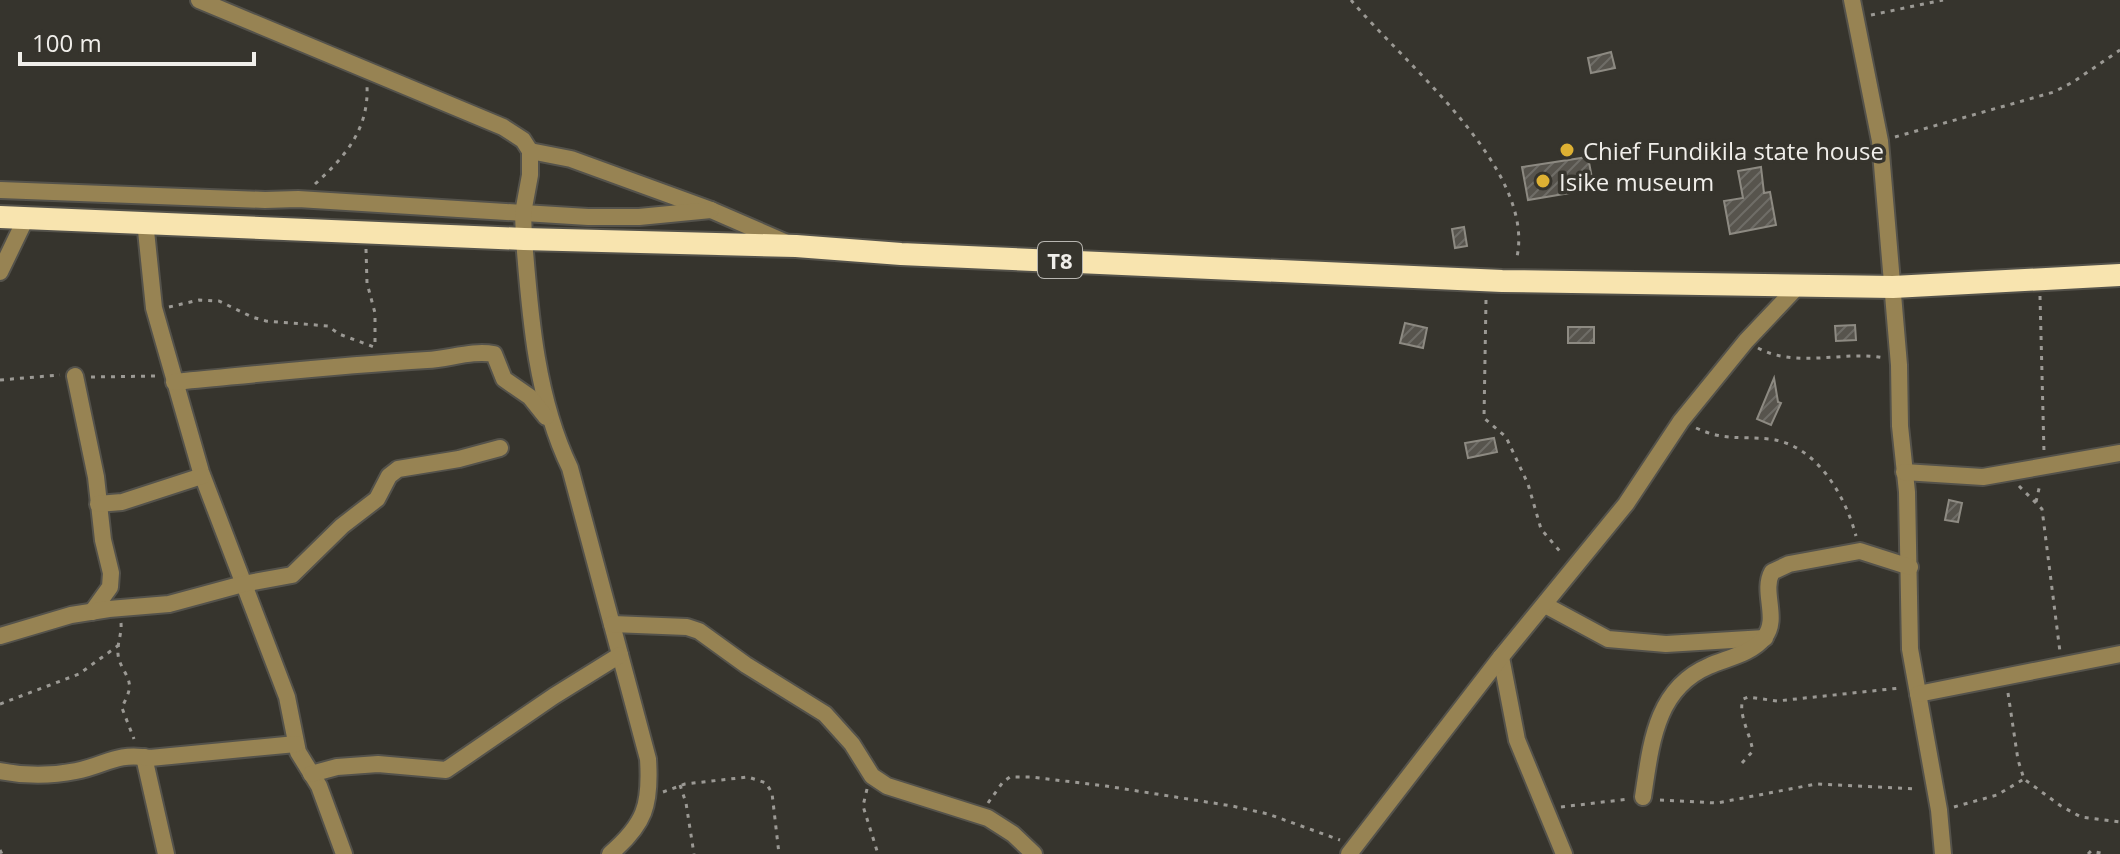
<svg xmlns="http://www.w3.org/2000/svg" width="2120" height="854" font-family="'Open Sans',sans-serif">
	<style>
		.building { fill: url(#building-hatch); stroke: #8d8a82; stroke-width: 2 }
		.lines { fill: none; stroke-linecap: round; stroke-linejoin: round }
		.minor-casing { stroke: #54524b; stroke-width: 20 }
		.tertiary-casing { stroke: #54524b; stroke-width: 20 }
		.trunk-casing { stroke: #54524b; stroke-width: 26 }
		.path { stroke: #9b9994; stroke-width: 3; stroke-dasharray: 4 6; stroke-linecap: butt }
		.minor { stroke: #978353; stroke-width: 16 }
		.tertiary { stroke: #978353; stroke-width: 16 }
		.trunk { stroke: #f8e4af; stroke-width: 22 }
		.poi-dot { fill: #deb133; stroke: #36342d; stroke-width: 3 }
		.labels { text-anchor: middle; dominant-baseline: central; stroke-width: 7; stroke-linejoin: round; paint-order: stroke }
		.shield { fill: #36342d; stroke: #b8b6b1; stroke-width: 2 }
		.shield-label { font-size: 22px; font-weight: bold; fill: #f0eeea }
		.poi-label { font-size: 24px; fill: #f0eeea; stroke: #36342d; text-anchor: start }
	</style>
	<defs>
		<pattern id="building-hatch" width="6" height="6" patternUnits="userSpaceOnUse" patternTransform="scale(2)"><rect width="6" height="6" fill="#57544d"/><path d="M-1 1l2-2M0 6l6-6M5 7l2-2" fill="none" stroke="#6f6d67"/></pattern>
	</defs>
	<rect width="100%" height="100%" fill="#36342d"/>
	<!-- building -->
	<g class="building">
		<path d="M1611,52L1615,68L1591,73L1588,58Z"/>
		<path d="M1588,157L1594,189L1528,200L1522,167Z"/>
		<path d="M1761,167L1764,193L1770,192L1776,225L1730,234L1724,201L1743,198L1738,171Z"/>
		<path d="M1464,227L1467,246L1455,248L1452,229Z"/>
		<path d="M1405,323L1427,328L1423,348L1400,343Z"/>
		<path d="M1855,325L1856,340L1836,341L1835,326Z"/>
		<rect x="1568" y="327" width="26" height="16"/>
		<path d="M1774,378L1778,402L1781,403L1771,425L1757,419Z"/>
		<path d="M1494,438L1497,452L1468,458L1465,443Z"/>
		<path d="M1949,500L1962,503L1958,522L1945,520Z"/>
	</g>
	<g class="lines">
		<defs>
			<g id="minor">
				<path d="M1852,0L1880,141L1899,365L1900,426L1907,492L1910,649L1939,810L1943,854"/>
				<path d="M530,151L571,159L711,210L787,243"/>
				<path d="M0,190L265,200L298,199L588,217H639L711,210"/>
				<path d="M145,221L154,308L201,472L287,697L298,752L319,786L344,854"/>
				<path d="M524,239C530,315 536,398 570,468L648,759C651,805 645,824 610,854"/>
				<path d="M0,272L26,218"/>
				<path d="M75,376L96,477L103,540L111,573L110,587L92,612"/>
				<path d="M174,382C259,374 342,365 427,360C449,359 472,350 494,354L504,379L530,397L546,417"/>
				<path d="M1904,472L1983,477L2120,453"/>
				<path d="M98,504L122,502L202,476"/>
				<path d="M1545,605L1608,639L1666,644L1765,638"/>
				<path d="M612,624L687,627L699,631L746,665L825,714L852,744L872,776L887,786L988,818L1013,834L1034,854"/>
				<path d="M0,636L71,615L109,609L169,604L243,584L292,575L342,526L377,499L389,476L398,469L459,459L500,448"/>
				<path d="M1501,657L1517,740L1564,854"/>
				<path d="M1918,694L2120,654"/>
				<path d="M144,757L166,854"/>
				<path d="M0,771C25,776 51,776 76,771C107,765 115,752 150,758L296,744"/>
				<path d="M311,774L337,767L378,764L446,770L554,696L620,655"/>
				<path d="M1643,797C1651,745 1655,689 1709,666C1727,658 1751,654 1764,638C1780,619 1761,592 1772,572L1789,564L1860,551L1910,567"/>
				<path d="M1349,854L1501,657L1626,504L1681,421L1746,341L1798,286"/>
			</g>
			<path id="tertiary" d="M199,0L503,127L523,140L530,151V175L523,213L524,239"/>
			<path id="trunk" d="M0,217L524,239L796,246L901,254L1502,281L1893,287L2120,275"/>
		</defs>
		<!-- minor casing -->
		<use href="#minor" class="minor-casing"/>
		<!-- tertiary casing -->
		<use href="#tertiary" class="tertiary-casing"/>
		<!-- trunk casing -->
		<use href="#trunk" class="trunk-casing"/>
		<!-- path -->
		<g class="path">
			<path d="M1351,0C1402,62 1540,171 1516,261"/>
			<path d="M1871,15L1943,0"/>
			<path d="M1895,137L2054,92L2073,82L2120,50"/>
			<path d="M315,184C345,157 369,129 367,86"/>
			<path d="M366,249L367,283L375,313V348"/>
			<path d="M2040,296L2044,453"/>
			<path d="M1486,300L1484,418L1506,437L1528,484L1541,529L1563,555"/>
			<path d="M169,307L199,300L219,301L252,317L266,321L328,326L339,334L374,347"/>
			<path d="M1758,348C1797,369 1844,350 1885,358"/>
			<path d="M91,377L156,376"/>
			<path d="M0,380L60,375"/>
			<path d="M1696,428C1725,441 1738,436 1769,439C1816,444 1845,495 1856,536"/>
			<path d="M2019,486L2042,509L2060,652"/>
			<path d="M2036,502L2040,484"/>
			<path d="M121,623C122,634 117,643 118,654C119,668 132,677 129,690C128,696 124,702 122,708L134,739"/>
			<path d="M2008,693L2018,760L2024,779L2061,806L2081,817L2120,822"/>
			<path d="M0,704L79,674L119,645"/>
			<path d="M1742,763L1752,752V747C1749,732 1738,713 1743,699L1748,697L1777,701L1900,688"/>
			<path d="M680,785L686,803L694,854"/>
			<path d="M867,789L863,806L878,854"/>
			<path d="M663,792L685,784L748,777L766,783L772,793L779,854"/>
			<path d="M1660,800L1717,803L1816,784L1918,789"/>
			<path d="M988,803L1003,782L1010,777H1031L1106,786L1232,806L1268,814L1340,840"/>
			<path d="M1561,807L1629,799"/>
			<path d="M1954,807L1997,795L2024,779"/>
			<path d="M0,850L2,854"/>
			<path d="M2088,854L2091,851L2105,854"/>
		</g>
		<!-- minor -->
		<use href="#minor" class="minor"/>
		<!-- tertiary -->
		<use href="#tertiary" class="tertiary"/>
		<!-- trunk -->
		<use href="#trunk" class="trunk"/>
	</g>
	<!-- markers -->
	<g class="poi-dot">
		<circle cx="1567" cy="150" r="8"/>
		<circle cx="1543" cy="181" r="8"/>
	</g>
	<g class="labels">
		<!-- shield labels -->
		<rect class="shield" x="1038" y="242" width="44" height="36" rx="6"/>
		<g class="shield-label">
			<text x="1060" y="260">T8</text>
		</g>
		<!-- poi labels -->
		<g class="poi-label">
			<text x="1583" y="150">Chief Fundikila state house</text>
			<text x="1559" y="181">Isike museum</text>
		</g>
	</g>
	<!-- scale -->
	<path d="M20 52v12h234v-12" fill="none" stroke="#f0eeea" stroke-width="4"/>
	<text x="32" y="52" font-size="24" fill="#f0eeea" stroke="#36342d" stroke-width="6" paint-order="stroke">100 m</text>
</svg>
